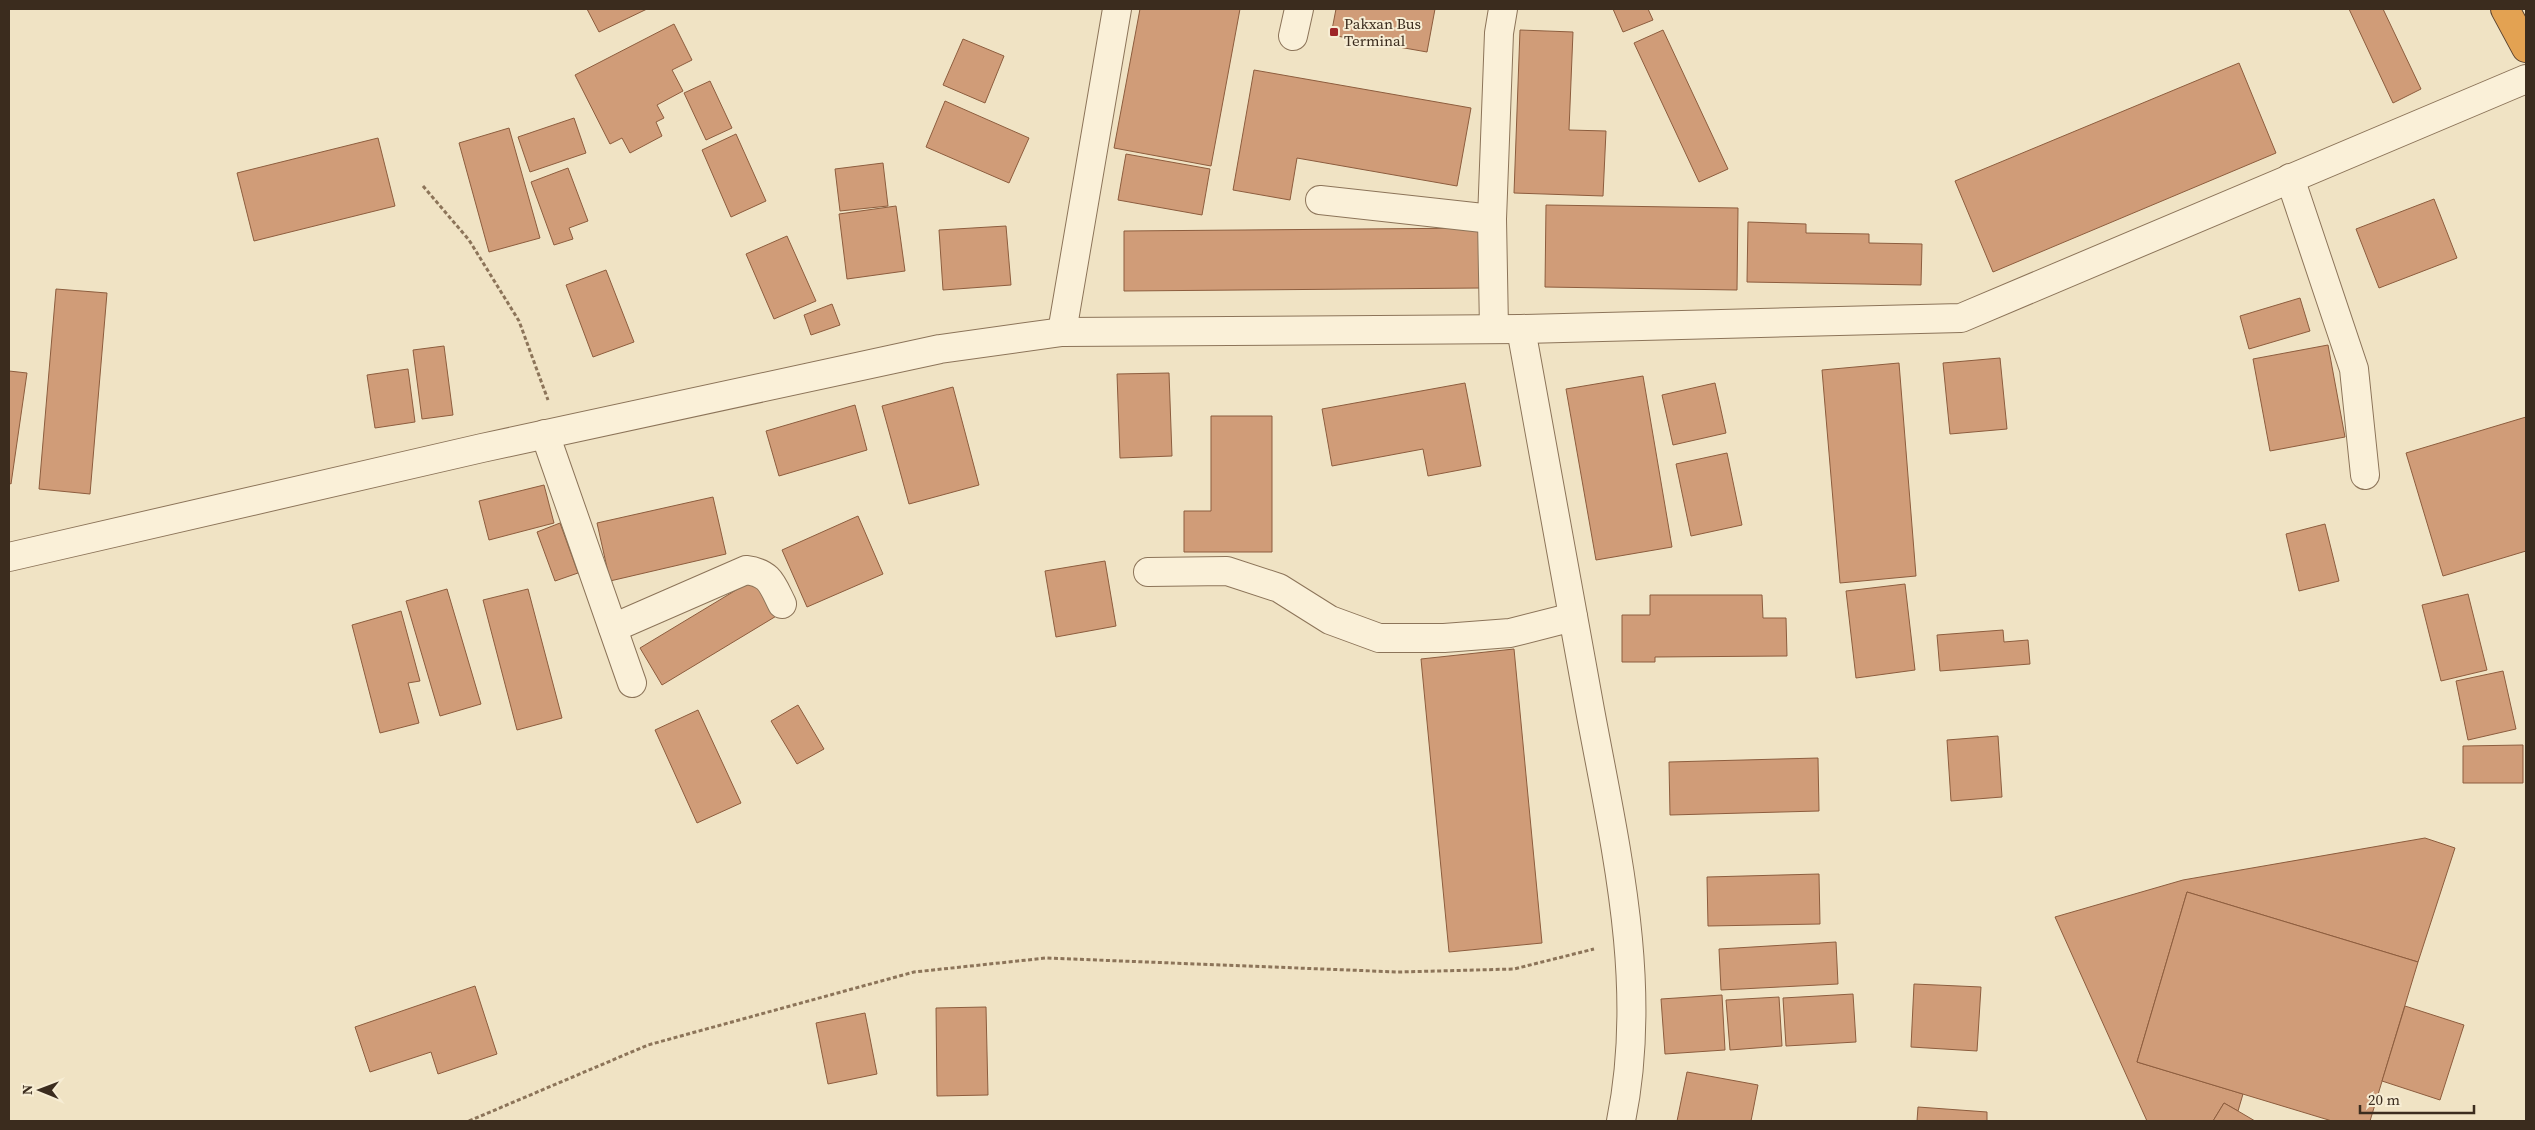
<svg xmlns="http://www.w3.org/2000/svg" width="2535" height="1130" font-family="'Source Serif 4',serif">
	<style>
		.building { fill: #d09c78; stroke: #8d5d3e }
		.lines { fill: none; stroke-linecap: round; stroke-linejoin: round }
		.minor-casing { stroke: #8c7459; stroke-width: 30 }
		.highway-casing { stroke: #5a422e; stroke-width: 30 }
		.path { stroke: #8c7459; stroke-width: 3; stroke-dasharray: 4 2.5; stroke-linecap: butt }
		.minor { stroke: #faf0d8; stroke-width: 28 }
		.highway { stroke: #e3a252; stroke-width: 28 }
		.poi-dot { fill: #9e2628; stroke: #f7edd4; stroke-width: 2 }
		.labels { text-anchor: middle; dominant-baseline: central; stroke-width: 4; stroke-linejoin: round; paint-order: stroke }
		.poi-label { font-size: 15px; fill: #3b2c1e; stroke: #f7edd4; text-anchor: start }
	</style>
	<rect width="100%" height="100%" fill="#f0e3c4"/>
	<!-- building -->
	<g class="building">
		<path d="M587,9H647L599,32Z"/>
		<path d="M1140,9H1240L1211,166L1114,148Z"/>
		<path d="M1336,9H1435L1427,52L1331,35Z"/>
		<path d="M1613,9H1648L1653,20L1623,32Z"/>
		<path d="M2349,9H2383L2421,89L2393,103Z"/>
		<path d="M674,24L692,60L672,70L683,91L657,105L664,118L656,122L662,136L630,153L622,138L610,144L575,75Z"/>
		<path d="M1520,30L1573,32L1569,130L1606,131L1603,196L1514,193Z"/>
		<path d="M1663,30L1728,169L1699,182L1634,43Z"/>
		<path d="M963,39L1004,56L985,103L943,85Z"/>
		<path d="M2239,63L2276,153L1993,272L1955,181Z"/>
		<path d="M1254,70L1471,108L1457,186L1297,158L1290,200L1233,190Z"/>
		<path d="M710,81L732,128L706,140L684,93Z"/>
		<path d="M945,101L1029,138L1009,183L926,147Z"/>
		<path d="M574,118L586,153L530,172L518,137Z"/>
		<path d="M509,128L540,238L489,252L459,143Z"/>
		<path d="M736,134L766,201L731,217L702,150Z"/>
		<path d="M378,138L395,206L254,241L237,173Z"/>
		<path d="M1126,154L1210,169L1202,215L1118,200Z"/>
		<path d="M883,163L888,206L840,211L835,169Z"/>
		<path d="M568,168L588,221L569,228L573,239L554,245L531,182Z"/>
		<path d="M2434,199L2457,258L2379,288L2356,229Z"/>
		<path d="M1546,205L1738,208L1737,290L1545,287Z"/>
		<path d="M896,206L905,271L847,279L839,214Z"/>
		<path d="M1748,222L1806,224V233L1869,234V243L1922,244L1921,285L1747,282Z"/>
		<path d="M1006,226L1011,285L943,290L939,230Z"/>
		<path d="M1481,228V288L1124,291V231Z"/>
		<path d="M787,236L816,301L774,319L746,254Z"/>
		<path d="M606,270L634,342L593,357L566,285Z"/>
		<path d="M56,289L107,293L90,494L39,489Z"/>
		<path d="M2300,298L2310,331L2249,349L2240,316Z"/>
		<path d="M832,304L840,325L811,335L804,315Z"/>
		<path d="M2328,345L2345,437L2270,451L2253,359Z"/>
		<path d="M444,346L453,415L422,419L413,350Z"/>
		<path d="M2000,358L2007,429L1950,434L1943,363Z"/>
		<path d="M1899,363L1916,576L1840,583L1822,370Z"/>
		<path d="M408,369L415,422L375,428L367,375Z"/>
		<path d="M9,371L27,373L11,484L9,483Z"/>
		<path d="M1169,373L1172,456L1120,458L1117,374Z"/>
		<path d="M1643,376L1672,547L1596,560L1566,389Z"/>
		<path d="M1465,383L1481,466L1428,476L1423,449L1332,466L1322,409Z"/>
		<path d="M1715,383L1726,433L1673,445L1662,395Z"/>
		<path d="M953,387L979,485L909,504L882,406Z"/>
		<path d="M855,405L867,450L779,476L766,431Z"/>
		<path d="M1211,416H1272V552H1184V511H1211Z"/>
		<path d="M2526,417V551L2443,576L2406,453Z"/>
		<path d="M1727,453L1742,525L1691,536L1676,464Z"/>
		<path d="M544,485L554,523L489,540L479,501Z"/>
		<path d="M713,497L726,554L610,581L597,523Z"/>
		<path d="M858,516L883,574L807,607L782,550Z"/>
		<path d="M560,523L578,573L555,581L537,532Z"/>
		<path d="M2325,524L2339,581L2299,591L2286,534Z"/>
		<path d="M1105,561L1116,626L1056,637L1045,571Z"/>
		<path d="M756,578L778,615L662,685L640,648Z"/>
		<path d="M1905,584L1915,670L1856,678L1846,591Z"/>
		<path d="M447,589L481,704L440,716L406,601Z"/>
		<path d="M528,589L562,718L517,730L483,600Z"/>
		<path d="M2468,594L2487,670L2441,681L2422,605Z"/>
		<path d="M1650,595H1762L1763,618H1786L1787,656L1655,657V662H1622V615H1650Z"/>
		<path d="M401,611L420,681L408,683L419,723L380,733L352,625Z"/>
		<path d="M2003,630L2004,642L2028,640L2030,664L1940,671L1937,635Z"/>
		<path d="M1514,649L1542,943L1449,952L1421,659Z"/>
		<path d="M2503,671L2516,729L2468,740L2456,681Z"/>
		<path d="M798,705L824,749L797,764L771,721Z"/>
		<path d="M698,710L741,803L697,823L655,730Z"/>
		<path d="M1998,736L2002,797L1951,801L1947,740Z"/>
		<path d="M2523,745V783H2463V746Z"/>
		<path d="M1818,758L1819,811L1670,815L1669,762Z"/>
		<path d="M2425,838L2455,848L2418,962L2187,892L2137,1062L2243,1094L2238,1111L2224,1103L2213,1121H2147L2055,917L2183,880Z"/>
		<path d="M1819,874L1820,924L1708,926L1707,877Z"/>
		<path d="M2187,892L2418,962L2370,1121H2332L2137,1062Z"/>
		<path d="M1836,942L1838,984L1721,990L1719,949Z"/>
		<path d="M1914,984L1981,987L1977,1051L1911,1047Z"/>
		<path d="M475,986L497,1054L438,1074L431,1052L370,1072L355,1027Z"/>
		<path d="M1853,994L1856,1042L1786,1046L1783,998Z"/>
		<path d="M1722,995L1725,1050L1665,1054L1661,999Z"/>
		<path d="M1779,997L1782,1046L1730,1050L1726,1000Z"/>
		<path d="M2405,1006L2464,1025L2440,1100L2382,1081Z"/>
		<path d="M986,1007L988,1095L937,1096L936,1008Z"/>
		<path d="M865,1013L877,1074L828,1084L816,1023Z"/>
		<path d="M1687,1072L1758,1085L1751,1121H1677Z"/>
		<path d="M2224,1103L2238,1111L2255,1121H2213Z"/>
		<path d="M1918,1107L1987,1112V1121H1917Z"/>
	</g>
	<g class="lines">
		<defs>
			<g id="minor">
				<path d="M1293,36L1299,9"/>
				<path d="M2290,178L2354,369L2365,475"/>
				<path d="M1320,200L1492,219"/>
				<path d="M1494,329L1492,219L1499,33L1503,9"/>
				<path d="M1521,329C1544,456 1567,583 1590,710C1615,845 1649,984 1621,1121"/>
				<path d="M1062,332L1117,9"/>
				<path d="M545,434L632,683"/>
				<path d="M9,557L482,448L940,349L1062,332L1521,329L1961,318L2526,79"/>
				<path d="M1148,572L1227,571L1279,588L1330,620L1379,638H1444L1510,633L1573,617"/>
				<path d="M613,628L746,570C770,573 772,584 782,604"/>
			</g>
			<path id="highway" d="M2505,9L2526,48"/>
		</defs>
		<!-- minor casing -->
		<use href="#minor" class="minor-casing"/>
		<!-- highway casing -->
		<use href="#highway" class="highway-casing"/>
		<!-- path -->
		<g class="path">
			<path d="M423,186L469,240L519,321L548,400"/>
			<path d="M469,1121L648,1045L914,972L1046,958L1398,972L1514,969L1594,949"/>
		</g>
		<!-- minor -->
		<use href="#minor" class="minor"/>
		<!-- highway -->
		<use href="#highway" class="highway"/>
	</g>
	<!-- markers -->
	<rect class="poi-dot" x="1329" y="27" width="10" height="10" rx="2.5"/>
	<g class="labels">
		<!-- poi labels -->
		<g class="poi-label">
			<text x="1344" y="23">Pakxan Bus<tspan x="1344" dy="17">Terminal</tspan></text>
		</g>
	</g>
	<!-- border -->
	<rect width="2535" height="1130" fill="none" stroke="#3b2c1e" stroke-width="20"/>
	<!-- north arrow -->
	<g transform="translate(40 1090) rotate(271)" stroke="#f7edd4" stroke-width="4" paint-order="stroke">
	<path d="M0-4L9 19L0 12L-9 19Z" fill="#3b2c1e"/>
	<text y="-8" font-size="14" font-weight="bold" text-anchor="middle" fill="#3b2c1e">N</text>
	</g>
	<!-- scale -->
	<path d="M2360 1105v8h114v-8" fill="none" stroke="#3b2c1e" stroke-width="2.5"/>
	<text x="2368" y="1105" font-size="15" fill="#3b2c1e" stroke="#f7edd4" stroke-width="4" paint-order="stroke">20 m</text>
</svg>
